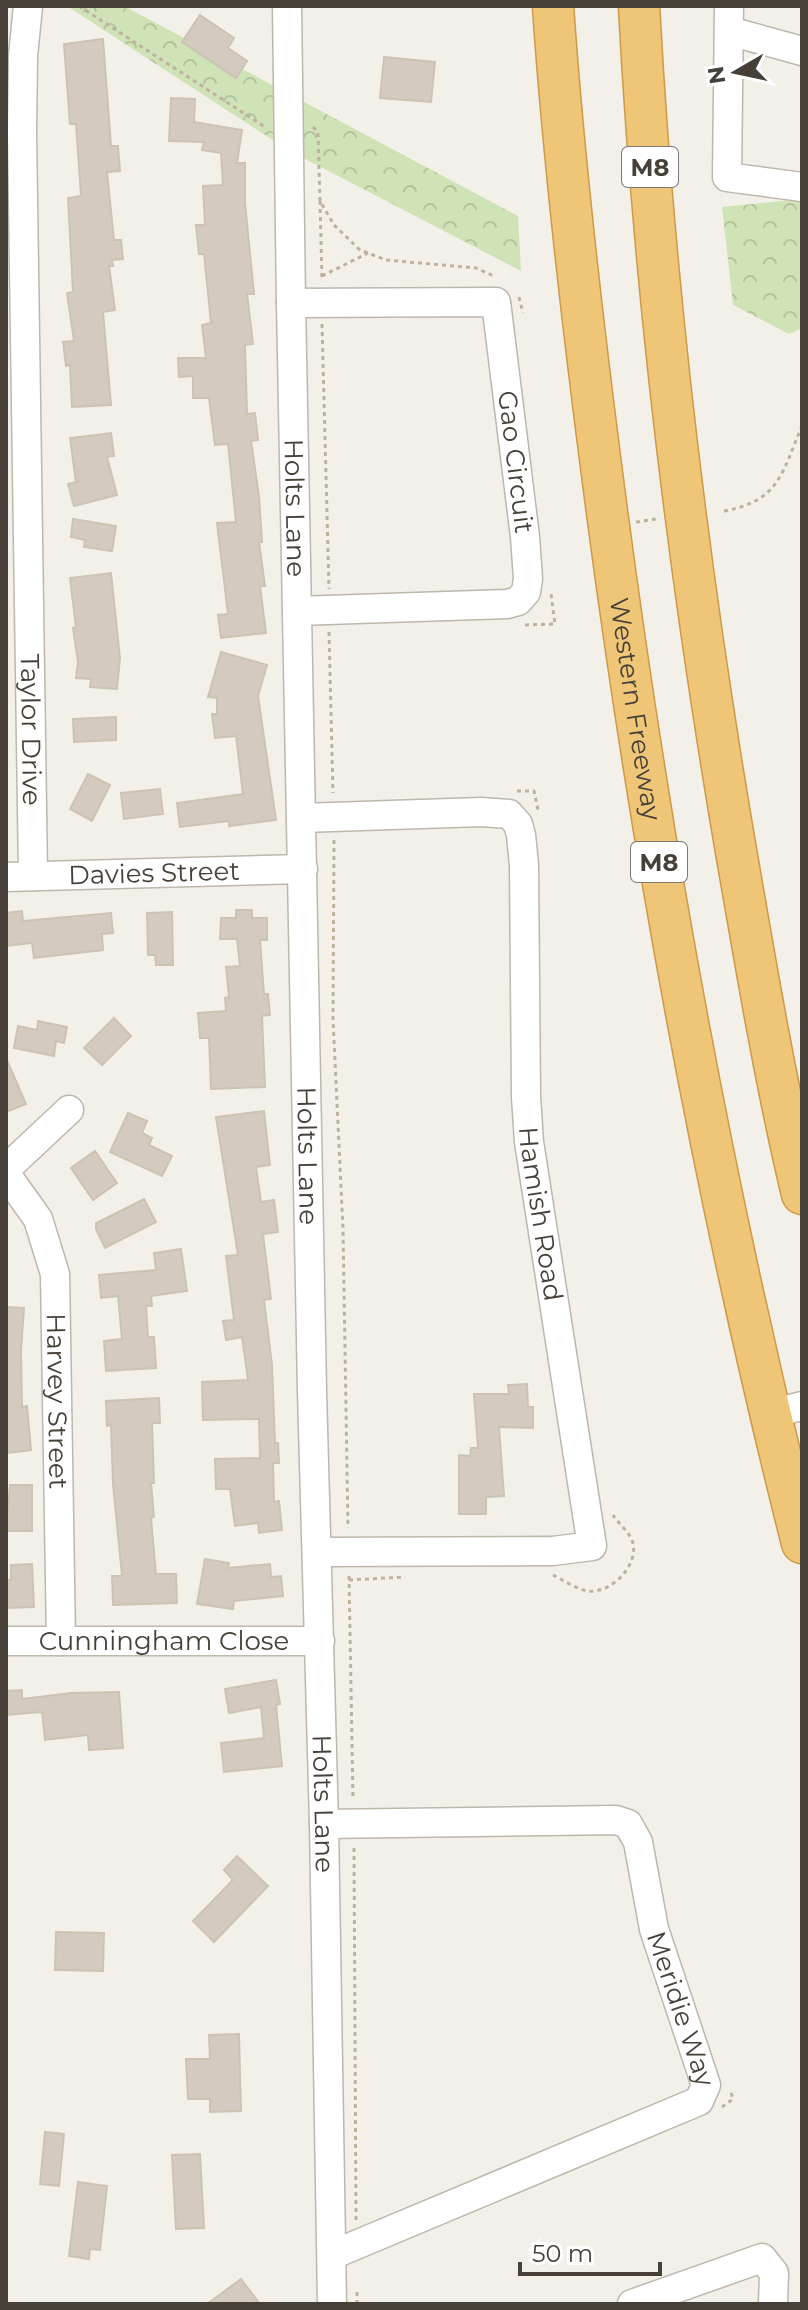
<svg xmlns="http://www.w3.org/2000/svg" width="808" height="2310" font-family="Montserrat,sans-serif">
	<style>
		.park { fill: url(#park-crowns) }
		.building { fill: #d3cbbf; stroke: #cdc3b3; stroke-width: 2 }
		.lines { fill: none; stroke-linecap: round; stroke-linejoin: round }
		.minor-casing { stroke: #bdb7ac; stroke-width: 31 }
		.highway-casing { stroke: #ce9a48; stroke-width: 43 }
		.path { stroke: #beb29f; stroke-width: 3; stroke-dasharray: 4 4; stroke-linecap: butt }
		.minor { stroke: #fff; stroke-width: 28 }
		.highway { stroke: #efc577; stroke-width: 40 }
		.labels { text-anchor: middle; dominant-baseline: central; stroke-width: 8; stroke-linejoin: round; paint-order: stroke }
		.shield { fill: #fff; stroke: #7e7974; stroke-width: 2 }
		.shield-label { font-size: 24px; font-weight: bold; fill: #464038 }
		.street-label { font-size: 26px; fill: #464038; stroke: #fff }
	</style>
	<defs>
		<pattern id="park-crowns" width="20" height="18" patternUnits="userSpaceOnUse" patternTransform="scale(2)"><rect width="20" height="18" fill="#d0e3b6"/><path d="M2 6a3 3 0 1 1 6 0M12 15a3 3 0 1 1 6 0" fill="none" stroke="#b4c49d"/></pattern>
	</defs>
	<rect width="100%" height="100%" fill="#f3f0e9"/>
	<!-- park -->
	<g class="park">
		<path d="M67,6H124L518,216L521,271L288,150Z"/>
		<path d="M791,200L802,201V328L789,334L733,305L722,207Z"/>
	</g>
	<!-- building -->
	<g class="building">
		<path d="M200,15L234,38L228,48L247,61L236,78L182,42Z"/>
		<path d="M103,39L111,146H118L120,171L107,172L114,240H121L123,259L112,260L113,266H109L115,310L103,312L111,405L72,407L70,365L66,366L63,342L74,341L67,293L73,292L68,198L81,196L76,124H70L64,44Z"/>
		<path d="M384,57L435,62L431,102L380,98Z"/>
		<path d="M171,98L195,99L194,122L242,130L237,163H245V203L254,294H247L253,344L245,345L247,414L255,413L258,440L251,441L259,496L262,542H259L265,586H260L266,633L221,638L218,615L228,614L217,523L236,522L228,444L215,445L209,398H193V376L179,377L178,358H206L202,325L211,323L204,254H199L196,225H205L203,186L223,185L221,153L202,150L204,142L169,141Z"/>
		<path d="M111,433L114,456L107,457L117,495L74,506L68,484L76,482L70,438Z"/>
		<path d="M73,519L116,526L112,551L84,547L85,540L71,537Z"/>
		<path d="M111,573L120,658L117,689L90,687L91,679L76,678L78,662L73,628L76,627L70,578Z"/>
		<path d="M221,652L267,665L258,696L276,820L229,826V821L180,827L177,803L243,794L236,736L215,738L212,714H217V698L208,697Z"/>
		<path d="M116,717V740L74,742L73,719Z"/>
		<path d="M88,774L110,785L92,821L70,809Z"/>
		<path d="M160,789L163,814L124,819L121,793Z"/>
		<path d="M236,910H252V918H267V940H260L264,994H268L270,1015L262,1016L265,1087L211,1089L209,1038H200L198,1013L226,1011L225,998L229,997L226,967L240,966L237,939H220L221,918H236Z"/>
		<path d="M22,911L23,921L111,913L113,933L102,934L103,950L34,958L32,943L6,946V913Z"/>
		<path d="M172,912L173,965H156L155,955H148L147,913Z"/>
		<path d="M114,1018L131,1036L102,1065L84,1048Z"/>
		<path d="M38,1021L67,1027L64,1043L56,1041L54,1056L14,1048L18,1026L37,1030Z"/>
		<path d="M6,1058L26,1104L6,1112Z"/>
		<path d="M264,1111L270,1165L256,1167L261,1202L274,1200L278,1232L263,1234L271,1299L264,1300L272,1365L275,1443H278L279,1463H273L274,1502L279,1501L282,1530L259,1533L258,1523L235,1526L230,1489H216L215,1459L260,1458L259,1419L203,1420L202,1382L248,1380L242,1337L226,1340L223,1321L234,1320L226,1256L238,1255L216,1117Z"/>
		<path d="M128,1113L147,1121L142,1133L152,1138L149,1145L172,1156L162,1176L110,1152Z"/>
		<path d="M95,1151L117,1183L93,1200L71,1168Z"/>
		<path d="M144,1199L156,1222L105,1248L96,1229V1223Z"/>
		<path d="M181,1249L187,1291L151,1296L152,1306H146L148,1337H154L156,1368L106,1371L104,1341L122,1339L118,1296L101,1298L99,1275L156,1270L154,1253Z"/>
		<path d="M6,1307L24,1308L21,1350L22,1407L27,1406L31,1450L6,1453Z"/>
		<path d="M527,1384L528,1407H533V1428L499,1427L504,1496L486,1497V1514H459V1455L470,1456L471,1448H478L474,1394H509L508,1385Z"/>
		<path d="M159,1398L160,1423H152L154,1483H151L154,1517L151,1518L156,1574H176L177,1603L113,1605L112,1576H122L113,1484L111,1425L107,1426L106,1401Z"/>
		<path d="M10,1485H32V1531H6Z"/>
		<path d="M205,1559L229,1563L228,1568L270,1564L271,1577L281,1576L283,1596L234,1601L233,1609L197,1604Z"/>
		<path d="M32,1564L34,1607L6,1608V1580H11V1565Z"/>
		<path d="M276,1680L280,1704L276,1705L282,1766L224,1772L221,1743L264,1738L261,1707L229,1713L225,1689Z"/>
		<path d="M22,1690V1699L71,1693L119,1692L123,1748L89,1750L88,1735L45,1740L42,1712L6,1715V1691Z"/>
		<path d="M237,1856L268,1886L214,1942L193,1921L233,1880L224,1870Z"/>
		<path d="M56,1932L104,1933L103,1971L55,1970Z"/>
		<path d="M239,2034L241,2111L210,2112V2099H188L186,2059H210L209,2035Z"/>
		<path d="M45,2132L64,2134L59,2186L40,2184Z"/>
		<path d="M200,2154L204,2228L176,2229L172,2155Z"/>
		<path d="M78,2182L107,2186L100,2250L90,2249L89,2259L69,2256Z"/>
		<path d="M241,2279L260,2304H207Z"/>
	</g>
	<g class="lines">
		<defs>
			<g id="minor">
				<path id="s1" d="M28,6L23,56L22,132L33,876"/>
				<path id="s2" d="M287,6L291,303L312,1391L324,1824L332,2304"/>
				<path d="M729,6L727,177L802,187"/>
				<path d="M729,31L802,51"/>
				<path id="s3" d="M291,303L496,302L525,537L528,579L526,592L518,601L507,604L297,611"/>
				<path id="s4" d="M302,818L481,812L509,814L518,824L521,835L524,865L526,1097L529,1142L592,1546L553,1551L317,1552"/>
				<path id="s5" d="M6,877L303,869"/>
				<path d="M6,1169L69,1110"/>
				<path id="s6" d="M6,1174L38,1219L55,1274L61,1641"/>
				<path d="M769,1414L802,1406"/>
				<path id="s7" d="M6,1641H320"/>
				<path id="s8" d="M324,1824L616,1820L628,1824L638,1842L654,1929L706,2085L699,2101L332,2255"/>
				<path d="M632,2304L762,2258L774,2273L773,2304"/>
			</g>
			<g id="highway">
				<path id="s9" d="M553,6C564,168 583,328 604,489C650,844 714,1196 802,1543"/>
				<path d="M639,6C654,289 688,571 736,851C756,966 775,1081 802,1194"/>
			</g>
		</defs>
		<!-- minor casing -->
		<use href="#minor" class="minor-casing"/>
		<!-- highway casing -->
		<use href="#highway" class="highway-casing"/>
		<!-- path -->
		<g class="path">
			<path d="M79,6L265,127"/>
			<path d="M313,127L318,132L320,201L334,225L360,250L386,260L476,268L496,277"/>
			<path d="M320,201L322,281"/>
			<path d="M322,276L368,253"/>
			<path d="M519,297L523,313"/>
			<path d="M322,324L329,589"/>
			<path d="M724,511C780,501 782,472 802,426"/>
			<path d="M636,522L656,519"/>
			<path d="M525,625L555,624L551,594"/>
			<path d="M329,632L333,793"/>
			<path d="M517,791H534L538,810"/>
			<path d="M334,840L333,1019L343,1229L348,1528"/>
			<path d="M553,1575C563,1580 576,1589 588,1591C611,1594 641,1564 632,1540C628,1531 618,1523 613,1515"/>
			<path d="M349,1576L353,1800"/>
			<path d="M349,1580L405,1577"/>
			<path d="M354,1848L356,2220"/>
			<path d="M722,2107L733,2099L730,2089"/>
			<path d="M357,2292V2304"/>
		</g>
		<!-- minor -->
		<use href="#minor" class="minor"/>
		<!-- highway -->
		<use href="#highway" class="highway"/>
	</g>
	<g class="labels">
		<!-- shield labels -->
		<g class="shield">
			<rect x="622" y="147" width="56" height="40" rx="6"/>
			<rect x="631" y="842" width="56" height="40" rx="6"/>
		</g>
		<g class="shield-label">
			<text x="650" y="167">M8</text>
			<text x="659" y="862">M8</text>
		</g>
		<!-- street labels -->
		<g class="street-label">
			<text stroke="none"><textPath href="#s3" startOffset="366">Gao Circuit</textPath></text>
			<text stroke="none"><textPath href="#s2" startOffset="502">Holts Lane</textPath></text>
			<text stroke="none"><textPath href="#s9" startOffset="708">Western Freeway</textPath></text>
			<text stroke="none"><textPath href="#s1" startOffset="724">Taylor Drive</textPath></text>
			<text stroke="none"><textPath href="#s5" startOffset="148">Davies Street</textPath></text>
			<text stroke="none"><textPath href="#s2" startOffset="1150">Holts Lane</textPath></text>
			<text stroke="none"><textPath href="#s4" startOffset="612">Hamish Road</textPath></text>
			<text stroke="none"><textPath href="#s6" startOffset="240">Harvey Street</textPath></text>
			<text stroke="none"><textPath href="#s7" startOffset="158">Cunningham Close</textPath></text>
			<text stroke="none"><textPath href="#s2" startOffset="1798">Holts Lane</textPath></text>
			<text stroke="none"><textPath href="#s8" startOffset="498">Meridie Way</textPath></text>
		</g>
	</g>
	<!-- border -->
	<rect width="808" height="2310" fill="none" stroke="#464038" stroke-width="16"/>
	<!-- north arrow -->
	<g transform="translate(736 72) rotate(261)" stroke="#ffffff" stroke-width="6" paint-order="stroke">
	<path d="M0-6L14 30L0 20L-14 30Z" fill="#464038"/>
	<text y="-12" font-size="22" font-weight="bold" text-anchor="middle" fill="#464038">N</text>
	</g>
	<!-- scale -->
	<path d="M520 2262v12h140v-12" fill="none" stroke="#464038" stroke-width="4"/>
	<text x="532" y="2262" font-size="24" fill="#464038" stroke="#ffffff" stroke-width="6" paint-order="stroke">50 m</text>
</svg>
